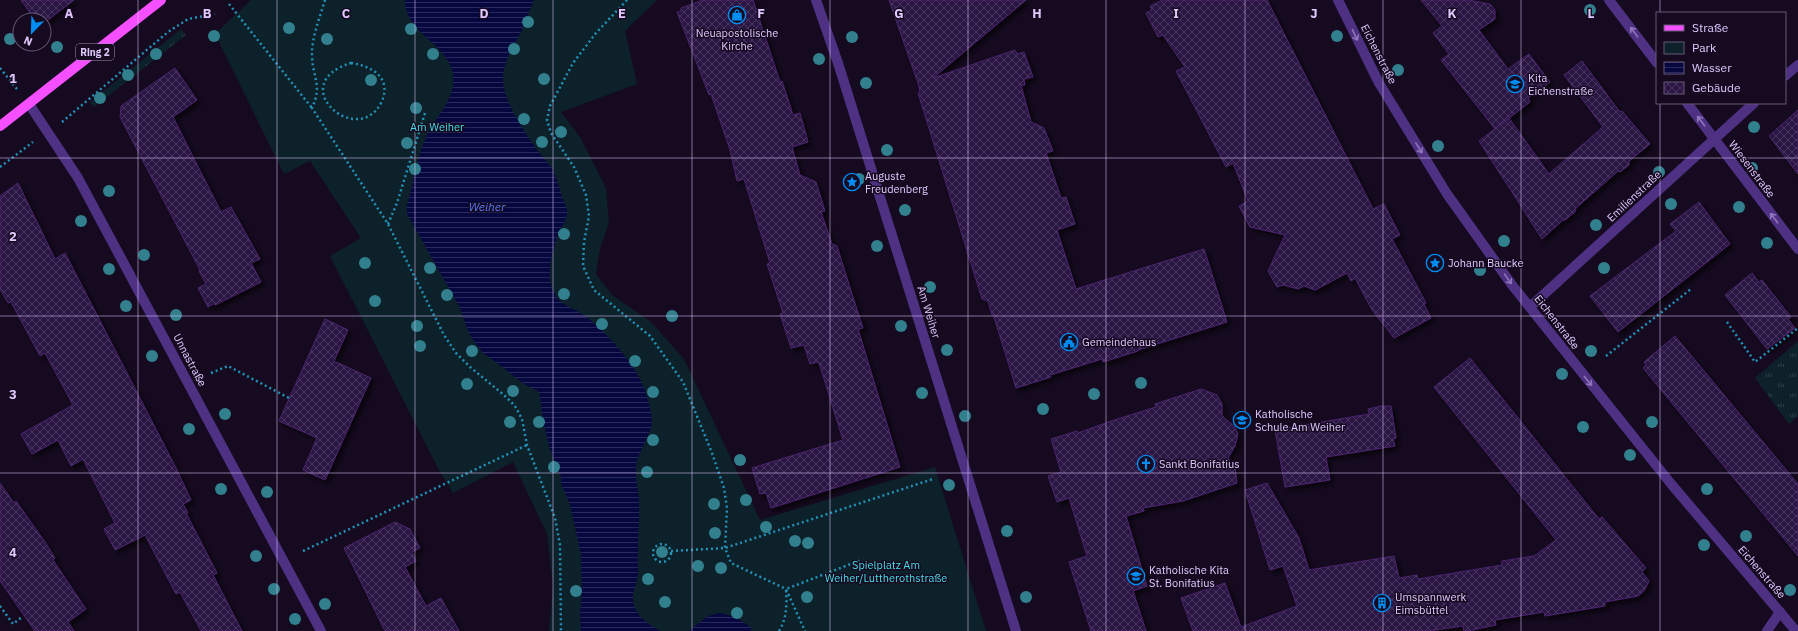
<svg xmlns="http://www.w3.org/2000/svg" width="1798" height="631" font-family="'IBM Plex Sans',sans-serif">
	<style>
		.grass { fill: url(#grass-tufts) }
		.park { fill: #0d212a }
		.water { fill: url(#water-rules) }
		.building { fill: url(#building-cross-hatch); stroke: #4c2570; filter: url(#shadow) }
		.lines { fill: none; stroke-linecap: round; stroke-linejoin: round }
		.path { stroke: #2292b9; stroke-width: 2.5; stroke-dasharray: 2 3; stroke-linecap: butt }
		.minor { stroke: #4e3183; stroke-width: 10 }
		.primary { stroke: #f64fff; stroke-width: 10 }
		.tree { fill: #327f8e }
		.oneway { stroke: #9075bb }
		.grid { fill: none; stroke: #e0c8ff; stroke-width: 1; stroke-opacity: 0.55 }
		.labels { text-anchor: middle; dominant-baseline: central; stroke-width: 3; stroke-linejoin: round; paint-order: stroke }
		.shield { fill: #150a1f; stroke: #a38fbc; stroke-width: 1 }
		.shield-label { font-size: 10px; font-weight: bold; fill: #e0c8ff }
		.poi-label { font-size: 11px; fill: #e0c8ff; stroke: #150a1f; text-anchor: start }
		.street-label { font-size: 11px; fill: #e0c8ff; stroke: #150a1f }
		.park-label { font-size: 11px; fill: #4adee9; stroke: #150a1f }
		.water-label { font-size: 12px; font-style: italic; fill: #567bff; stroke: #150a1f }
		.grid-label { font-size: 13px; text-anchor: middle; font-weight: bold; fill: #e0c8ff; stroke: #150a1f; stroke-width: 3; stroke-linejoin: round; paint-order: stroke }
	</style>
	<defs>
		<pattern id="grass-tufts" width="24" height="20" patternUnits="userSpaceOnUse"><rect width="24" height="20" fill="#0d212a"/><path d="M3 7l-1-3M5 7V3M7 7l1-3M15 17l-1-3M17 17v-4M19 17l1-3" fill="none" stroke="#30404a"/></pattern>
		<pattern id="water-rules" width="6" height="5" patternUnits="userSpaceOnUse"><rect width="6" height="5" fill="#05073e"/><path d="M0 2.5h6" fill="none" stroke="#292a5b"/></pattern>
		<pattern id="building-cross-hatch" width="8" height="8" patternUnits="userSpaceOnUse"><rect width="8" height="8" fill="#2c1542"/><path d="M0 0l8 8M0 8l8-8" fill="none" stroke="#4a365e"/></pattern>
		<filter id="shadow"><feDropShadow dx="3.5" dy="3.5" stdDeviation="2" flood-color="#0009"/></filter>
	</defs>
	<rect width="100%" height="100%" fill="#150a1f"/>
	<!-- grass -->
	<g class="grass">
		<path d="M181,29L186,35L94,107L90,102Z"/>
		<path d="M1798,341V416L1789,424L1755,378Z"/>
	</g>
	<!-- park -->
	<path class="park" d="M251,0H657L625,31L637,84L561,112L580,137L606,188L609,223L600,249L596,274L612,295L651,322L684,359L760,520L935,467L986,631H549L553,586L547,534L513,462L453,493L440,472L330,256L361,238L310,161L284,174L215,34Z"/>
	<!-- water -->
	<g class="water">
		<path d="M405,0H534C530,10 526,20 522,30C514,46 503,61 503,80C504,103 524,131 537,150C541,156 547,161 551,167C556,175 558,184 561,193C562,199 566,204 567,210C568,218 562,226 559,233C552,251 544,279 556,296C562,306 576,309 585,316C607,333 637,365 645,391C648,401 652,412 652,422C651,434 638,453 636,466C635,477 638,488 639,499C640,522 637,546 638,570C639,583 630,592 634,605C638,618 649,625 661,631H581L580,613L582,595L581,555L570,504L561,484V477L550,450L544,425L539,392L524,384L506,370L482,352L475,343L469,333L459,306L407,214V206C413,183 417,157 427,135C436,116 457,98 453,74C447,42 405,34 405,0Z"/>
		<path d="M719,613C732,615 741,619 751,628V631H689L708,616Z"/>
	</g>
	<!-- building -->
	<g class="building">
		<path d="M21,0H74L44,23V20H35Z"/>
		<path d="M703,0H753L780,82L782,81L793,115L800,113L808,142L792,147L800,175L816,182L825,211L821,212L832,244L837,246L851,291L863,328L858,329L900,467L771,508L766,493L760,494L752,468L843,440L820,366L818,362L810,364L804,345L791,348L780,314L783,313L767,264L770,263L744,179L737,181L730,150L711,94L709,95L677,12L681,11V8Z"/>
		<path d="M889,0H1026L933,78L1015,50L1017,54L1024,52L1033,77L1024,79L1025,85H1021L1031,122L1044,128L1053,151L1046,153L1061,198L1066,197L1075,224L1057,230L1076,289L1204,249L1227,322L1138,350V351L1103,362L1102,359L1050,375L1051,377L1016,388L993,314L992,315L988,301L982,299L918,93L920,92L918,83Z"/>
		<path d="M1163,0H1267L1373,209L1384,204L1400,235L1392,239L1426,303L1424,304L1431,318L1394,338L1372,310L1355,278L1351,281L1347,273L1315,290L1304,286L1298,289L1283,285L1277,287L1268,271L1285,235L1250,227L1239,206L1248,201L1233,163L1226,167L1176,71L1185,67L1163,35L1158,37L1146,13L1152,10L1150,6Z"/>
		<path d="M1421,0H1468L1490,4L1495,10V19L1479,30L1508,69L1529,54L1550,82L1528,98L1530,102L1495,129L1441,60L1449,54L1433,33L1442,26Z"/>
		<path d="M1582,61L1620,112L1622,111L1650,144L1629,161V165L1620,172L1618,171L1576,208L1575,212L1565,220H1563L1542,239L1479,141L1509,118L1549,174L1603,127L1564,75Z"/>
		<path d="M175,68L197,100L173,117L221,212L231,207L260,259L251,263L261,282L215,305V303L208,307L198,288L206,284L199,271L200,270L120,117L121,106Z"/>
		<path d="M1798,110V174L1769,136Z"/>
		<path d="M18,183L55,259L65,253L176,468L191,500L183,504L188,513H186L217,573L213,575L242,631H201L180,592L176,594L145,535L115,550L104,529L115,523L83,459L71,466L58,440L32,454L21,434L73,405L45,353L40,356L11,302L8,303L0,289V196Z"/>
		<path d="M1699,202L1730,244L1618,332L1590,296L1676,231L1670,224Z"/>
		<path d="M1752,273L1759,282L1762,280L1791,317L1788,319L1795,328L1767,349L1725,295Z"/>
		<path d="M325,319L348,330L334,361L371,378L325,480L303,470L317,438L279,421Z"/>
		<path d="M1675,336L1798,484V556L1643,368L1646,365L1644,362Z"/>
		<path d="M1470,358L1599,519L1602,517L1646,568L1642,572L1649,581L1644,591L1638,596L1605,602V606L1545,616L1544,612L1495,620L1496,625L1467,631H1464L1463,626L1428,631H1193L1181,598L1225,583L1241,627L1297,606L1283,566L1270,570L1245,490L1267,483L1299,538L1309,570L1394,556L1399,578L1417,575L1418,579L1502,565V561L1534,556L1556,540L1434,387Z"/>
		<path d="M1201,389L1217,395L1222,404V416L1234,426L1238,434L1235,446L1228,458L1235,467L1237,483L1183,501L1143,508L1144,511L1126,516L1147,586L1133,591L1146,631H1091L1069,562L1087,556L1069,498L1057,502L1048,476L1061,472L1051,439L1077,431L1078,433L1111,421L1156,407L1155,404Z"/>
		<path d="M1382,406H1391L1396,438L1393,439L1395,446L1326,457L1330,480L1285,487L1275,430L1369,414L1368,409Z"/>
		<path d="M0,483L14,503L16,501L45,542L55,558L53,560L86,609L68,622L74,631H35L0,581Z"/>
		<path d="M395,522L410,529L420,548L412,552L416,561L405,567L426,606L441,598L459,631H385L344,548Z"/>
	</g>
	<g class="lines">
		<!-- path -->
		<g class="path">
			<path d="M325,0C320,17 312,36 312,54C312,77 323,84 312,108L388,224L444,335L456,353L470,367L504,395L515,406L522,419L527,445L555,518L560,545L561,631"/>
			<path d="M627,0L596,33L573,63L550,106L547,120L551,133L574,167L586,195L589,216L584,242L583,266L594,290L650,336L683,382L712,453L724,488L727,508L725,548L731,563L786,589L805,631"/>
			<path d="M229,4L312,108"/>
			<path d="M351,63C372,66 393,78 381,103C357,149 283,84 351,63Z"/>
			<path d="M0,68L17,89"/>
			<path d="M62,122L168,32L188,19L215,14"/>
			<path d="M0,167L33,142"/>
			<path d="M388,224L397,203L425,113"/>
			<path d="M1727,322L1755,362L1798,328"/>
			<path d="M1606,356L1691,289"/>
			<path d="M211,373L228,366L289,398"/>
			<circle cx="662" cy="553" r="9"/>
			<path d="M303,551L527,445"/>
			<path d="M671,551L725,548L933,479"/>
			<path d="M0,606L13,624L22,617"/>
			<path d="M779,631C787,618 787,604 786,589L861,560"/>
		</g>
		<!-- minor -->
		<g class="minor">
			<path d="M816,0L838,63L1016,631"/>
			<path d="M1338,0L1379,83L1447,194L1512,285L1672,485L1796,631"/>
			<path d="M1609,0L1657,63"/>
			<path d="M1785,76L1798,65"/>
			<path d="M1687,103L1798,249"/>
			<path d="M29,104L78,178L321,631"/>
			<path d="M1530,307L1754,103"/>
			<path d="M1767,631L1780,612"/>
		</g>
		<!-- primary -->
		<path class="primary" d="M0,126L161,0"/>
	</g>
	<!-- trees -->
	<g class="tree">
		<circle cx="1590" cy="10" r="6"/>
		<circle cx="528" cy="22" r="6"/>
		<circle cx="289" cy="28" r="6"/>
		<circle cx="411" cy="29" r="6"/>
		<circle cx="214" cy="36" r="6"/>
		<circle cx="1337" cy="36" r="6"/>
		<circle cx="852" cy="37" r="6"/>
		<circle cx="10" cy="39" r="6"/>
		<circle cx="327" cy="39" r="6"/>
		<circle cx="57" cy="47" r="6"/>
		<circle cx="514" cy="49" r="6"/>
		<circle cx="156" cy="54" r="6"/>
		<circle cx="433" cy="54" r="6"/>
		<circle cx="819" cy="59" r="6"/>
		<circle cx="1398" cy="70" r="6"/>
		<circle cx="128" cy="75" r="6"/>
		<circle cx="544" cy="79" r="6"/>
		<circle cx="371" cy="80" r="6"/>
		<circle cx="866" cy="83" r="6"/>
		<circle cx="100" cy="98" r="6"/>
		<circle cx="416" cy="108" r="6"/>
		<circle cx="524" cy="119" r="6"/>
		<circle cx="1754" cy="127" r="6"/>
		<circle cx="561" cy="132" r="6"/>
		<circle cx="542" cy="142" r="6"/>
		<circle cx="407" cy="143" r="6"/>
		<circle cx="1438" cy="146" r="6"/>
		<circle cx="887" cy="150" r="6"/>
		<circle cx="1752" cy="168" r="6"/>
		<circle cx="415" cy="169" r="6"/>
		<circle cx="1659" cy="172" r="6"/>
		<circle cx="859" cy="179" r="6"/>
		<circle cx="109" cy="191" r="6"/>
		<circle cx="1671" cy="204" r="6"/>
		<circle cx="1739" cy="207" r="6"/>
		<circle cx="905" cy="210" r="6"/>
		<circle cx="81" cy="221" r="6"/>
		<circle cx="1596" cy="225" r="6"/>
		<circle cx="564" cy="234" r="6"/>
		<circle cx="1504" cy="241" r="6"/>
		<circle cx="1767" cy="243" r="6"/>
		<circle cx="877" cy="246" r="6"/>
		<circle cx="144" cy="255" r="6"/>
		<circle cx="365" cy="263" r="6"/>
		<circle cx="430" cy="268" r="6"/>
		<circle cx="1604" cy="268" r="6"/>
		<circle cx="109" cy="269" r="6"/>
		<circle cx="1480" cy="270" r="6"/>
		<circle cx="930" cy="287" r="6"/>
		<circle cx="564" cy="294" r="6"/>
		<circle cx="447" cy="295" r="6"/>
		<circle cx="375" cy="301" r="6"/>
		<circle cx="126" cy="306" r="6"/>
		<circle cx="176" cy="315" r="6"/>
		<circle cx="672" cy="316" r="6"/>
		<circle cx="602" cy="324" r="6"/>
		<circle cx="417" cy="326" r="6"/>
		<circle cx="901" cy="326" r="6"/>
		<circle cx="420" cy="346" r="6"/>
		<circle cx="947" cy="350" r="6"/>
		<circle cx="472" cy="351" r="6"/>
		<circle cx="1591" cy="351" r="6"/>
		<circle cx="152" cy="356" r="6"/>
		<circle cx="635" cy="361" r="6"/>
		<circle cx="1562" cy="374" r="6"/>
		<circle cx="1141" cy="383" r="6"/>
		<circle cx="467" cy="384" r="6"/>
		<circle cx="513" cy="391" r="6"/>
		<circle cx="653" cy="392" r="6"/>
		<circle cx="922" cy="393" r="6"/>
		<circle cx="1094" cy="394" r="6"/>
		<circle cx="1043" cy="409" r="6"/>
		<circle cx="225" cy="414" r="6"/>
		<circle cx="965" cy="416" r="6"/>
		<circle cx="510" cy="422" r="6"/>
		<circle cx="539" cy="422" r="6"/>
		<circle cx="1652" cy="422" r="6"/>
		<circle cx="1583" cy="427" r="6"/>
		<circle cx="189" cy="429" r="6"/>
		<circle cx="653" cy="440" r="6"/>
		<circle cx="1630" cy="455" r="6"/>
		<circle cx="740" cy="460" r="6"/>
		<circle cx="554" cy="467" r="6"/>
		<circle cx="647" cy="472" r="6"/>
		<circle cx="949" cy="485" r="6"/>
		<circle cx="221" cy="489" r="6"/>
		<circle cx="1707" cy="489" r="6"/>
		<circle cx="267" cy="492" r="6"/>
		<circle cx="746" cy="500" r="6"/>
		<circle cx="714" cy="504" r="6"/>
		<circle cx="766" cy="527" r="6"/>
		<circle cx="1007" cy="531" r="6"/>
		<circle cx="715" cy="533" r="6"/>
		<circle cx="1746" cy="536" r="6"/>
		<circle cx="795" cy="541" r="6"/>
		<circle cx="808" cy="543" r="6"/>
		<circle cx="1704" cy="545" r="6"/>
		<circle cx="662" cy="552" r="6"/>
		<circle cx="256" cy="556" r="6"/>
		<circle cx="698" cy="566" r="6"/>
		<circle cx="721" cy="568" r="6"/>
		<circle cx="648" cy="579" r="6"/>
		<circle cx="274" cy="589" r="6"/>
		<circle cx="1790" cy="590" r="6"/>
		<circle cx="576" cy="591" r="6"/>
		<circle cx="807" cy="597" r="6"/>
		<circle cx="1026" cy="597" r="6"/>
		<circle cx="665" cy="602" r="6"/>
		<circle cx="325" cy="604" r="6"/>
		<circle cx="737" cy="613" r="6"/>
		<circle cx="295" cy="619" r="6"/>
	</g>
	<!-- one-way arrows -->
	<defs><path id="oneway-shaft" d="M-6 0H5M1.5-3L5.5 0L1.5 3" fill="none" stroke-width="1.6" stroke-linecap="round" stroke-linejoin="round"/></defs>
	<g class="oneway">
		<use href="#oneway-shaft" transform="translate(1634 32) rotate(-127)"/>
		<use href="#oneway-shaft" transform="translate(1355 35) rotate(64)"/>
		<use href="#oneway-shaft" transform="translate(1701 121) rotate(-127)"/>
		<use href="#oneway-shaft" transform="translate(1419 148) rotate(58)"/>
		<use href="#oneway-shaft" transform="translate(1774 218) rotate(-127)"/>
		<use href="#oneway-shaft" transform="translate(1508 279) rotate(55)"/>
		<use href="#oneway-shaft" transform="translate(1588 381) rotate(51)"/>
	</g>
	<!-- grid -->
	<path class="grid" d="M138,0V631M277,0V631M415,0V631M553,0V631M692,0V631M830,0V631M968,0V631M1106,0V631M1245,0V631M1383,0V631M1521,0V631M1660,0V13M1660,103V631M0,158H1798M0,316H1798M0,473H1798"/>
	<!-- icons -->
	<defs>
		<symbol id="shop-ring" viewBox="-11 -11 22 22"><circle r="9.5" fill="#150a1f" stroke="#008df3" stroke-width="1.5"/><path d="M-5-2.5h2.3a2.7 3.5 0 0 1 5.4 0H5L5.5 6h-11ZM-1.5-2.5h3a1.5 2.3 0 0 0-3 0Z" fill="#008df3"/></symbol>
		<symbol id="school-ring" viewBox="-11 -11 22 22"><circle r="9.5" fill="#150a1f" stroke="#008df3" stroke-width="1.5"/><path d="M0-5L7-2L0 1L-7-2ZM-4 1L0 2.5L4 1V4Q0 6-4 4Z" fill="#008df3"/></symbol>
		<symbol id="sight-ring" viewBox="-11 -11 22 22"><circle r="9.5" fill="#150a1f" stroke="#008df3" stroke-width="1.5"/><path d="M0-6L1.8-2.2L6-1.7L2.9 1.2L3.7 5.4L0 3.3L-3.7 5.4L-2.9 1.2L-6-1.7L-1.8-2.2Z" fill="#008df3"/></symbol>
		<symbol id="civic-ring" viewBox="-11 -11 22 22"><circle r="9.5" fill="#150a1f" stroke="#008df3" stroke-width="1.5"/><path d="M-.6-6.5H3V-4.5H.6V-3L4-1V1h2V6H-6V1h2V-1L-.6-3ZM-1.2 2.5V6h2.4V2.5Z" fill="#008df3"/></symbol>
		<symbol id="church-ring" viewBox="-11 -11 22 22"><circle r="9.5" fill="#150a1f" stroke="#008df3" stroke-width="1.5"/><path d="M-1.2-6h2.4v3.5h3.3v2.4h-3.3V6h-2.4V-.1h-3.3v-2.4h3.3Z" fill="#008df3"/></symbol>
		<symbol id="building-ring" viewBox="-11 -11 22 22"><circle r="9.5" fill="#150a1f" stroke="#008df3" stroke-width="1.5"/><path d="M-4-6H4V6H1V3H-1V6H-4ZM-2.5-4.3h1.7v1.8h-1.7ZM.8-4.3h1.7v1.8H.8ZM-2.5-1h1.7V.8h-1.7ZM.8-1h1.7V.8H.8Z" fill="#008df3"/></symbol>
	</defs>
	<g fill-rule="evenodd">
		<use href="#shop-ring" x="727" y="5" width="20" height="20"/>
		<use href="#school-ring" x="1505" y="74" width="20" height="20"/>
		<use href="#sight-ring" x="842" y="172" width="20" height="20"/>
		<use href="#sight-ring" x="1425" y="253" width="20" height="20"/>
		<use href="#civic-ring" x="1059" y="332" width="20" height="20"/>
		<use href="#school-ring" x="1232" y="410" width="20" height="20"/>
		<use href="#church-ring" x="1136" y="454" width="20" height="20"/>
		<use href="#school-ring" x="1126" y="566" width="20" height="20"/>
		<use href="#building-ring" x="1372" y="593" width="20" height="20"/>
	</g>
	<g class="labels">
		<!-- shield labels -->
		<rect class="shield" x="76" y="44" width="38" height="16" rx="3"/>
		<g class="shield-label">
			<text x="95" y="52">Ring 2</text>
		</g>
		<!-- poi labels -->
		<g class="poi-label">
			<text x="737" y="33" text-anchor="middle">Neuapostolische<tspan x="737" dy="13">Kirche</tspan></text>
			<text x="1528" y="78">Kita<tspan x="1528" dy="13">Eichenstraße</tspan></text>
			<text x="865" y="176">Auguste<tspan x="865" dy="13">Freudenberg</tspan></text>
			<text x="1448" y="263">Johann Baucke</text>
			<text x="1082" y="342">Gemeindehaus</text>
			<text x="1255" y="414">Katholische<tspan x="1255" dy="13">Schule Am Weiher</tspan></text>
			<text x="1159" y="464">Sankt Bonifatius</text>
			<text x="1149" y="570">Katholische Kita<tspan x="1149" dy="13">St. Bonifatius</tspan></text>
			<text x="1395" y="597">Umspannwerk<tspan x="1395" dy="13">Eimsbüttel</tspan></text>
		</g>
		<!-- street labels -->
		<g class="street-label">
			<text transform="translate(1379 54) rotate(63)">Eichenstraße</text>
			<text transform="translate(1752 169) rotate(53)">Wiesenstraße</text>
			<text transform="translate(1634 196) rotate(-43)">Emilienstraße</text>
			<text transform="translate(929 312) rotate(73)">Am Weiher</text>
			<text transform="translate(1557 322) rotate(52)">Eichenstraße</text>
			<text transform="translate(190 360) rotate(62)">Unnastraße</text>
			<text transform="translate(1762 572) rotate(49)">Eichenstraße</text>
		</g>
		<!-- park labels -->
		<g class="park-label">
			<text x="437" y="127">Am Weiher</text>
			<text x="886" y="565">Spielplatz Am<tspan x="886" dy="13">Weiher/Luttherothstraße</tspan></text>
		</g>
		<!-- water labels -->
		<g class="water-label">
			<text x="487" y="206">Weiher</text>
		</g>
	</g>
	<g class="grid-label">
		<text x="69" y="18">A</text>
		<text x="207" y="18">B</text>
		<text x="346" y="18">C</text>
		<text x="484" y="18">D</text>
		<text x="622" y="18">E</text>
		<text x="761" y="18">F</text>
		<text x="899" y="18">G</text>
		<text x="1037" y="18">H</text>
		<text x="1176" y="18">I</text>
		<text x="1314" y="18">J</text>
		<text x="1452" y="18">K</text>
		<text x="1591" y="18">L</text>
		<text x="13" y="83">1</text>
		<text x="13" y="241">2</text>
		<text x="13" y="399">3</text>
		<text x="13" y="557">4</text>
	</g>
	<!-- legend -->
	<rect x="1656" y="12" width="130" height="92" fill="#150a1f" stroke="#665679"/>
	<rect x="1664" y="25" width="20" height="6" fill="#f64fff" stroke="#665679"/>
	<text x="1692" y="32" font-size="12" fill="#e0c8ff">Straße</text>
	<rect x="1664" y="42" width="20" height="12" fill="#0d212a" stroke="#665679"/>
	<text x="1692" y="52" font-size="12" fill="#e0c8ff">Park</text>
	<rect x="1664" y="62" width="20" height="12" fill="url(#water-rules)" stroke="#665679"/>
	<text x="1692" y="72" font-size="12" fill="#e0c8ff">Wasser</text>
	<rect x="1664" y="82" width="20" height="12" fill="url(#building-cross-hatch)" stroke="#665679"/>
	<text x="1692" y="92" font-size="12" fill="#e0c8ff">Gebäude</text>
	<!-- north arrow -->
	<g transform="translate(32 32) rotate(203)"><circle r="19" fill="#150a1f" stroke="#665679"/>
	<path d="M0-3L7 15L0 10L-7 15Z" fill="#008df3"/>
	<text y="-6" font-size="11" font-weight="bold" text-anchor="middle" fill="#e0c8ff">N</text>
	</g>
</svg>
